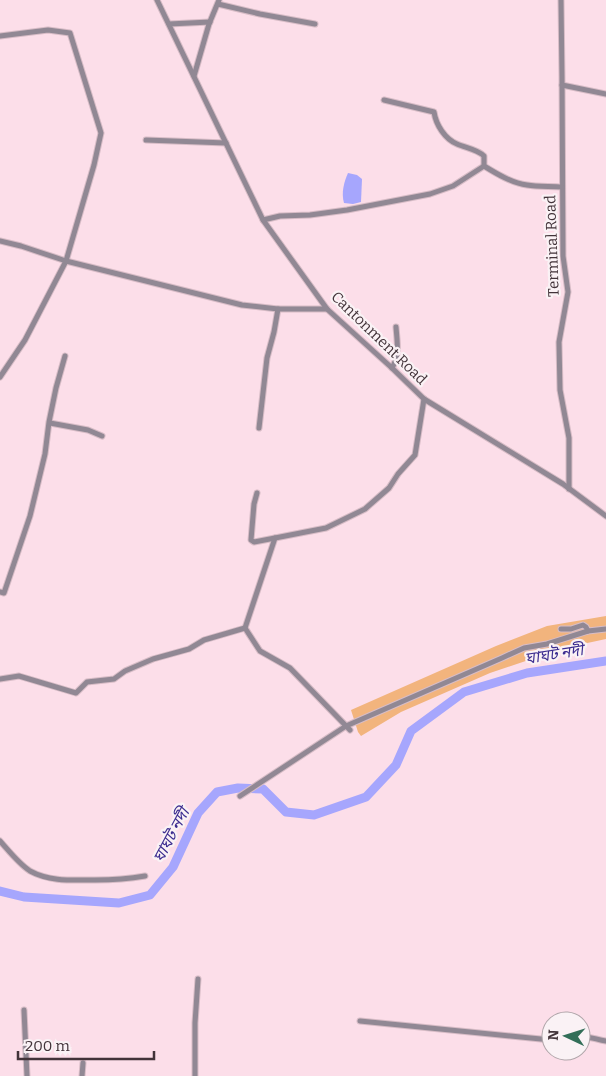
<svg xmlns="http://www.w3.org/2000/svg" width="606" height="1076" font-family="Bitter,'Noto Sans Bengali',serif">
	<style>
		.green { fill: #f2b47d }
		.water { fill: #a6a6fd }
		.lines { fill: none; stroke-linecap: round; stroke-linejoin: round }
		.river { stroke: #a6a6fd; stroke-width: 9 }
		.minor-casing { stroke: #d7bcc6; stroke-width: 7 }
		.minor { stroke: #918894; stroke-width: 5 }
		.labels { text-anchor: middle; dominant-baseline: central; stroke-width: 4.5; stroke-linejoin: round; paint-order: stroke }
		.street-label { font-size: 15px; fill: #423339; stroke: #faf2f5 }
		.water-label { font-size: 16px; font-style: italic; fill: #3c2d90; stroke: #faf2f5 }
	</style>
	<rect width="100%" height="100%" fill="#fcdee9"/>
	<!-- green -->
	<path class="green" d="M606,616V639L564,648L490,673L401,712L361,736L358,732L351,710L496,646L547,626Z"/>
	<!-- water -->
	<path class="water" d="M348,173L357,175L362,179L361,202L353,204L344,203C341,193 344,182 348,173Z"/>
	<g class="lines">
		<!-- river -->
		<path class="river" d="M0,891L24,897L119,903L150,895L173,867L198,813L217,792L238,788L263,789L286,812L314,815L366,797L396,765L411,731L464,692L527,673L606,661"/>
		<defs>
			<g id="minor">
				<path d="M157,0L263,220L327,309L392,368L424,399L563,484L606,516"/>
				<path d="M561,0L562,77L563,256L568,292L559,342L560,390L569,438V489"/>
				<path d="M218,4L260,14L315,24"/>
				<path d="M169,24L210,22"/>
				<path d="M0,36L48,30L70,33L101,133L94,165L66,261L25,340L0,377"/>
				<path d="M194,76L209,24L219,0"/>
				<path d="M562,85L606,94"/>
				<path d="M384,100L434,112C436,125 445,139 457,144C466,148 477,149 484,156V166C497,174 512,183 527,185C538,187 551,186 562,187"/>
				<path d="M146,140L226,143"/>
				<path d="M263,220L280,216L310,215L347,210L430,194L453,186L484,166"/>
				<path d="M0,241L21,246L66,261L242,305L278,309H327"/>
				<path d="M392,368C400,355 397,341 396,327"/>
				<path d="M50,423L88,430L102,436"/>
				<path d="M259,428L267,358L274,332L278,309"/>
				<path d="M257,493L254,504L251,540L254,542L275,538"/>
				<path d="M0,592L4,593L30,516L45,454L49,422L56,388L65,356"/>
				<path d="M588,631L606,629"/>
				<path d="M0,679L19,676L76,693L87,682L114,679L125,671L153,659L189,649L204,640L245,628"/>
				<path d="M350,730L290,668L260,651L245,628L275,538L326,528L365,509L389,488L398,474L415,455L424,399"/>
				<path d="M240,796L346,726L502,658L524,648L547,644L588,631L586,627L583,625L571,629H561"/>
				<path d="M0,841C9,851 19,864 30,871C50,882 73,880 95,880C112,880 128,879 145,876"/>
				<path d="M24,1010L27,1076"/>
				<path d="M360,1021L551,1040"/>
				<path d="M581,1037C590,1036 597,1040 606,1041"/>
				<path d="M82,1076L83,1063"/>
				<path d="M195,1076V1023L198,979"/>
			</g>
		</defs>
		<!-- minor casing -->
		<use href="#minor" class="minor-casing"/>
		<!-- minor -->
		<use href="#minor" class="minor"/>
	</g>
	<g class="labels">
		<!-- street labels -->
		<g class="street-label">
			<text transform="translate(552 246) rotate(-92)">Terminal Road</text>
			<text transform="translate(379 338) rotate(44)">Cantonment Road</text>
		</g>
		<!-- water labels -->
		<g class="water-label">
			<text transform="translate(554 654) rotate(-9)">ঘাঘট নদী</text>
			<text transform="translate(171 835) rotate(-62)">ঘাঘট নদী</text>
		</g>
	</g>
	<!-- north arrow -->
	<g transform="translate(566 1036) rotate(274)"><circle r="24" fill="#faf2f5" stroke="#b0a6aa"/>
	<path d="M0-4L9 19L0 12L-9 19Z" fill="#326e58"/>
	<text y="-8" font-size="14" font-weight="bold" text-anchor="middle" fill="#423339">N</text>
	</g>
	<!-- scale -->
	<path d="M18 1051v8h136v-8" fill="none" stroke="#423339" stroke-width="2.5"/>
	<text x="25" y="1051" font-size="15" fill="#423339" stroke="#faf2f5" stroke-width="4" paint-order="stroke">200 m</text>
</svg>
